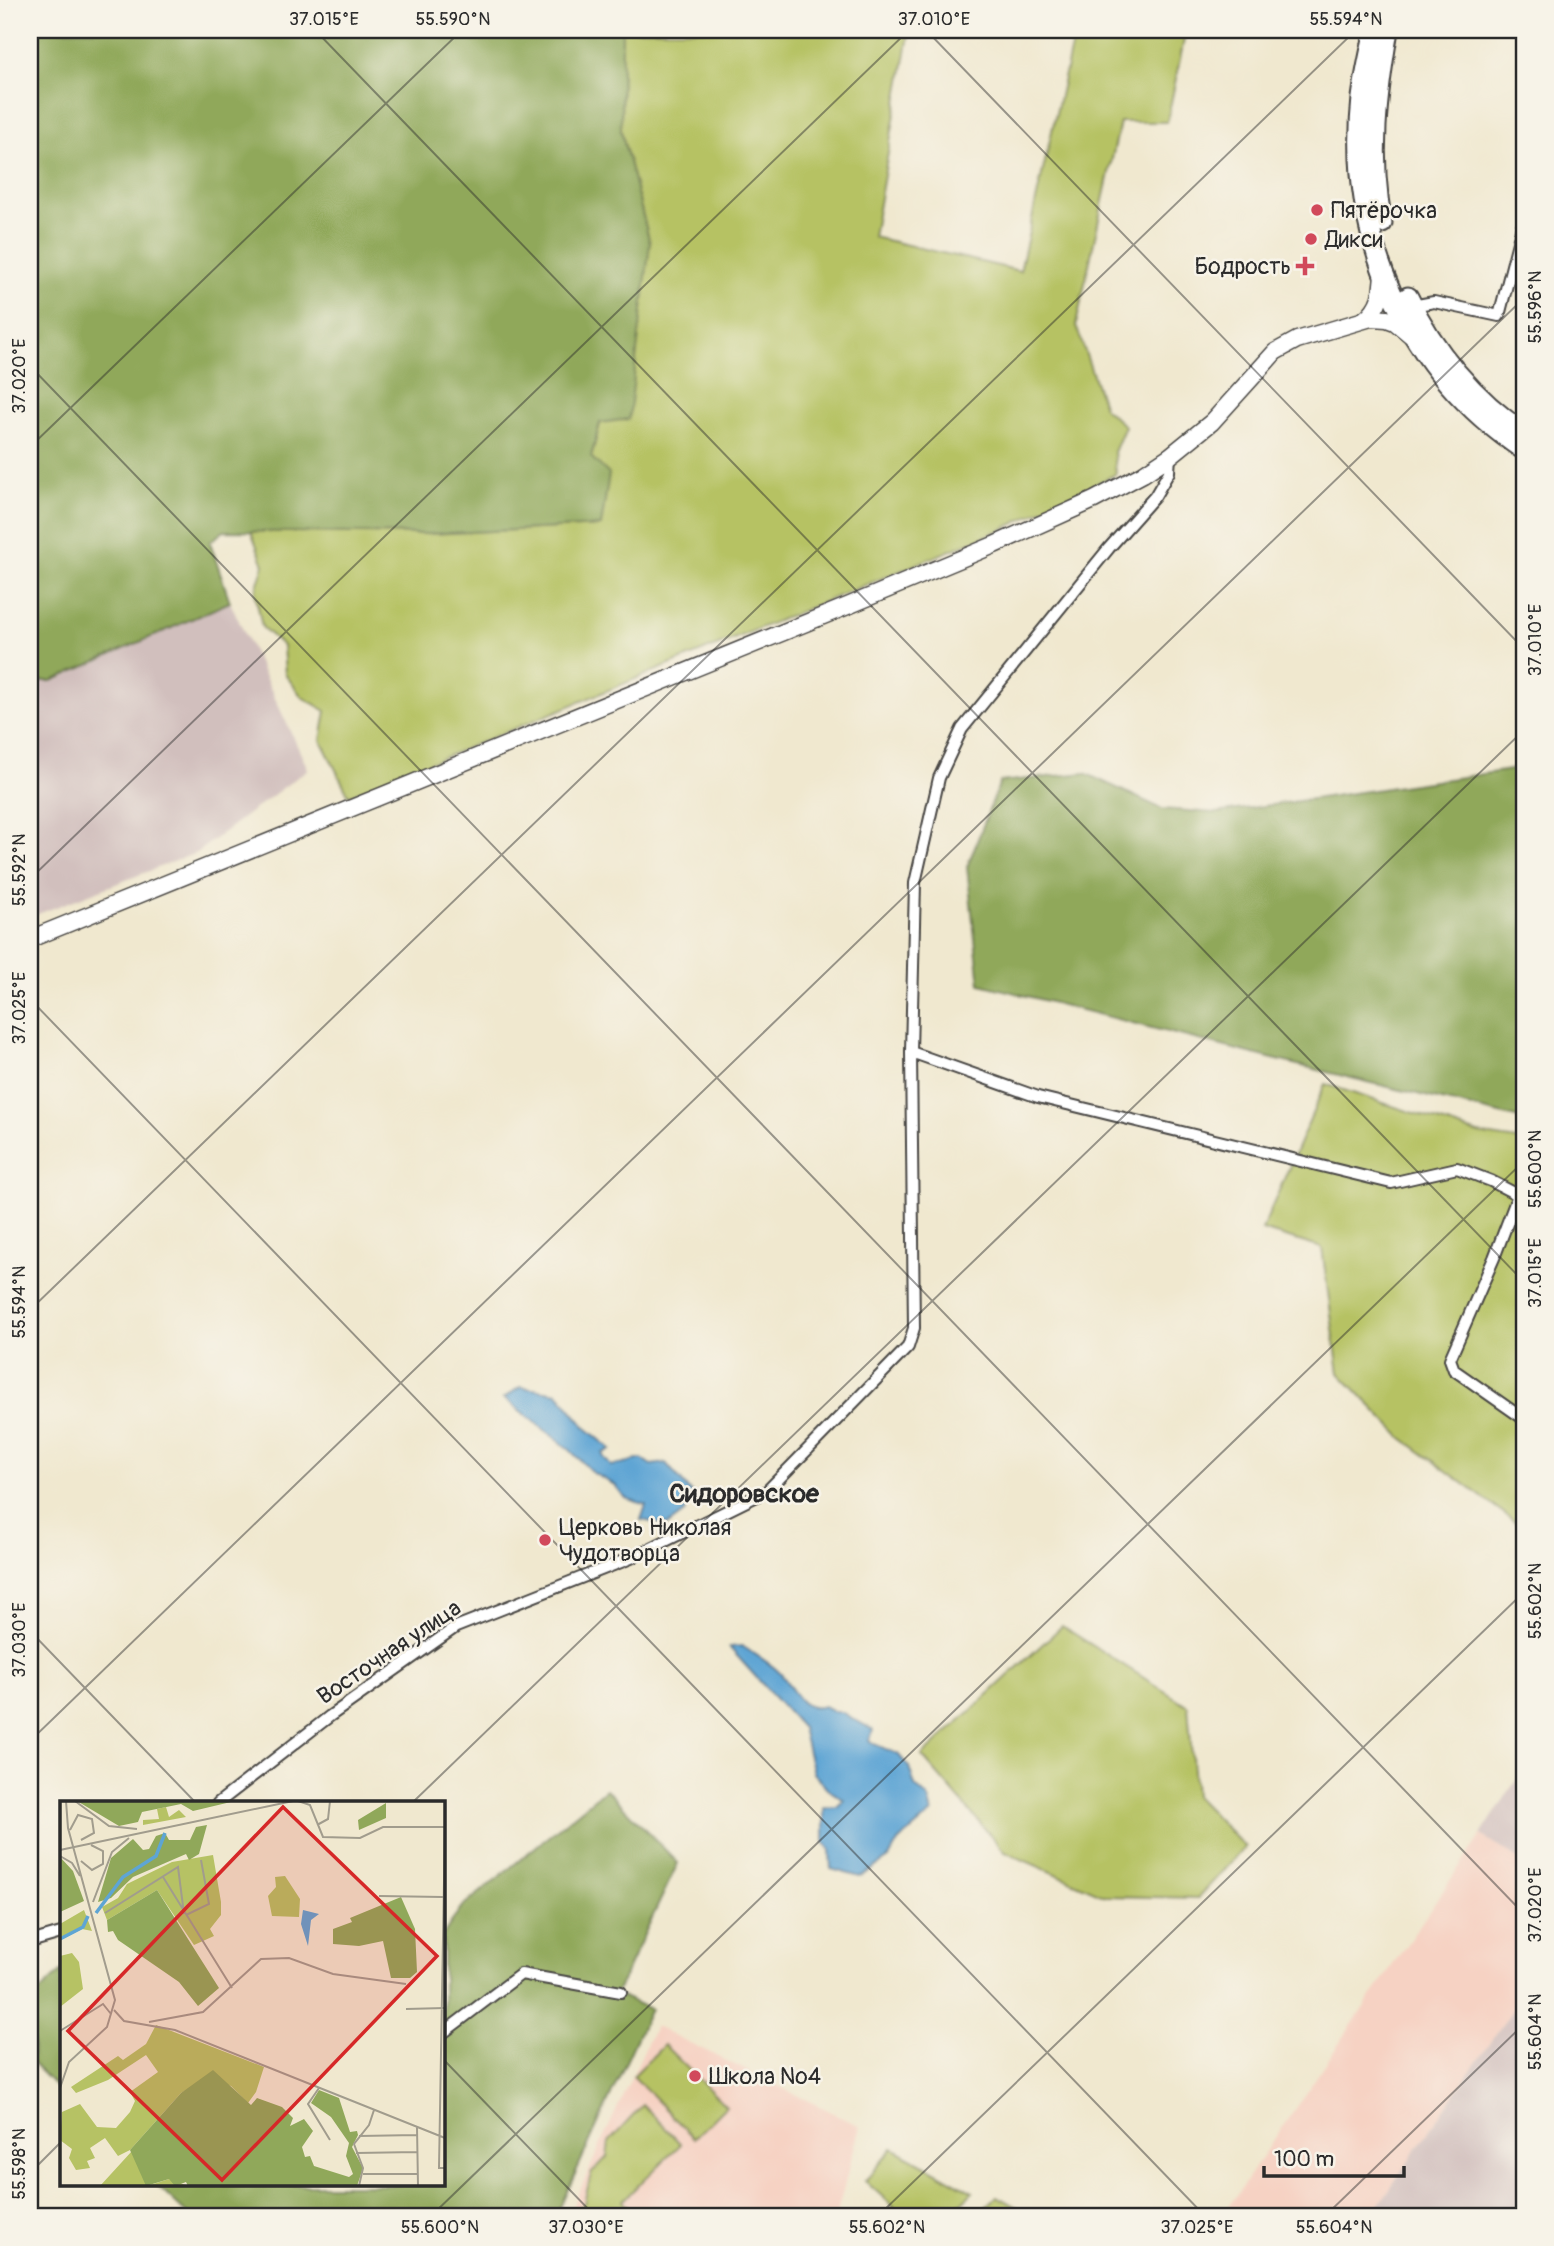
<svg xmlns="http://www.w3.org/2000/svg" width="1554" height="2246" font-family="Pangolin,sans-serif">
	<style>
		.built { fill: #f6d2c3 }
		.industrial { fill: #d1bfbd }
		.green { fill: #b6c264; stroke: #707648; stroke-width: 2 }
		.forest { fill: #90a85a; stroke: #5e6a42; stroke-width: 2 }
		.water { fill: #5ea5d4; stroke: #446880; stroke-width: 2 }
		.lines { fill: none; stroke-linecap: round; stroke-linejoin: round }
		.street-casing { stroke: #494744; stroke-width: 14 }
		.secondary-casing { stroke: #494744; stroke-width: 19 }
		.highway-casing { stroke: #494744; stroke-width: 23 }
		.street { stroke: #fff; stroke-width: 10 }
		.secondary { stroke: #fff; stroke-width: 16 }
		.highway { stroke: #fff; stroke-width: 19 }
		.ticks { fill: none; stroke: #2b2b2b; stroke-width: 2; stroke-opacity: 0.45 }
		.poi-dot { fill: #d1495b; stroke: #f7f3e8; stroke-width: 2.5 }
		.labels { text-anchor: middle; dominant-baseline: central; stroke-width: 5; stroke-linejoin: round; paint-order: stroke }
		.poi-label { font-size: 23px; fill: #2b2b2b; stroke: #f7f3e8; text-anchor: start }
		.street-label { font-size: 23px; fill: #2b2b2b; stroke: #f7f3e8 }
		.quarter-label { font-size: 26px; font-weight: bold; fill: #2b2b2b; stroke: #f7f3e8 }
		.inset-river { fill: none; stroke: #5ea5d4; stroke-width: 3.5 }
		.inset-road { fill: none; stroke: #a19c8d; stroke-width: 2 }
		.view { fill: #d62828; fill-opacity: 0.15; stroke: #d62828; stroke-width: 3.5 }
		.inset-edge { fill: none; stroke: #2b2b2b; stroke-width: 3.5 }
		.neatline { fill: none; stroke: #2b2b2b; stroke-width: 2.5 }
		.ticks-label { font-size: 18px; text-anchor: middle; fill: #2b2b2b }
	</style>
	<rect width="100%" height="100%" fill="#f7f3e8"/>
	<filter id="ink" filterUnits="userSpaceOnUse"><feTurbulence type="fractalNoise" baseFrequency=".0143" numOctaves="2"/><feDisplacementMap in="SourceGraphic" scale="14" xChannelSelector="R" yChannelSelector="G"/><feConvolveMatrix kernelMatrix="1 2 1 2 8 2 1 2 1" color-interpolation-filters="sRGB"/></filter>
	<filter id="wash" filterUnits="userSpaceOnUse"><feTurbulence type="fractalNoise" baseFrequency=".00686" numOctaves="4" result="noise"/><feDisplacementMap in="SourceGraphic" scale="28" xChannelSelector="R" yChannelSelector="G"/><feGaussianBlur stdDeviation="1.57" result="paint"/><feColorMatrix in="noise" values="0 0 0 0 0 0 0 0 0 0 0 0 0 0 0 0 0 1.4 0 .05"/><feComposite in="paint" operator="in"/></filter>
	<g filter="url(#wash)">
		<rect width="100%" height="100%" fill="#f0e8cf"/>
		<!-- built -->
		<g class="built">
			<path d="M1481,1835L1524,1863V1993L1371,2216H1222Z"/>
			<path d="M655,2026L860,2126L837,2213L834,2216H568Z"/>
		</g>
		<!-- industrial -->
		<g class="industrial">
			<path d="M230,602L308,769L196,853L30,917V681H53Z"/>
			<path d="M1524,1768V1863L1481,1835Z"/>
			<path d="M1524,1993V2216H1371Z"/>
		</g>
		<!-- green -->
		<g class="green">
			<path d="M622,30H910L873,237L1020,271L1075,30H1186L1167,122H1120L1076,325L1104,408L1125,426L1114,452L1116,474L1005,528L349,796L321,740L326,711L302,697L285,674L283,646L262,627L255,592L264,565L251,531L427,534L601,526L591,457L650,243L621,131Z"/>
			<path d="M1325,1084L1478,1134L1524,1141V1528L1402,1438L1339,1373L1322,1248L1262,1230Z"/>
			<path d="M1062,1626L1188,1706L1195,1796L1245,1847L1198,1898L1106,1896L1005,1852L922,1756Z"/>
			<path d="M664,2045L726,2106L694,2138L633,2076Z"/>
			<path d="M643,2105L681,2144L622,2201L634,2216H572L584,2203L591,2174L607,2157L609,2142Z"/>
			<path d="M893,2148L973,2192L947,2216H885L894,2207L865,2181Z"/>
			<path d="M997,2196L1032,2216H977Z"/>
		</g>
		<!-- forest -->
		<g class="forest">
			<path d="M30,30H622L621,131L650,243L629,419L600,423L591,457L609,474L601,526L427,534L224,531L210,542L230,602L52,681H30Z"/>
			<path d="M1524,768V1120L1273,1059L980,984L967,867L1000,782L1085,773L1162,809L1216,813Z"/>
			<path d="M606,1789L678,1863L616,1994L650,2009L556,2216H189L156,2185H443V1935L460,1909Z"/>
			<path d="M61,1971V2092L32,2063L35,1996Z"/>
		</g>
		<!-- water -->
		<g class="water">
			<path d="M520,1387L558,1393L587,1429L611,1449L603,1453V1456L611,1466L642,1459L651,1465L666,1463L692,1494L684,1513L668,1525L641,1520L646,1505L625,1498L615,1485L593,1473L569,1449L504,1398Z"/>
			<path d="M742,1646C754,1654 769,1662 779,1672C793,1686 799,1714 824,1706L835,1712H841L873,1730L869,1740L874,1744L898,1754L909,1767L915,1786L928,1798L932,1813L898,1842L889,1858L860,1877L831,1869L830,1850L824,1842V1808L837,1807L844,1800L829,1790L813,1773L802,1728L729,1647Z"/>
		</g>
	</g>
	<g filter="url(#ink)">
		<g class="lines">
			<defs>
				<g id="street">
					<path d="M1412,306L1434,302L1499,316L1524,219"/>
					<path d="M911,1052L1038,1097L1391,1183L1457,1168L1491,1181L1518,1195L1524,1194"/>
					<path d="M1518,1195L1494,1258L1450,1359L1454,1370L1524,1419"/>
					<path d="M218,1803L330,1716L456,1627L631,1558L767,1491L908,1347L914,1328L911,1052L915,883L939,778L962,729L1109,548L1155,496L1169,472L1170,456"/>
					<path d="M30,1942L61,1933"/>
					<path d="M443,2033L521,1974L621,1992"/>
				</g>
				<g id="secondary">
					<path d="M1365,319C1381,306 1382,292 1383,272"/>
					<path d="M30,939L850,605L994,545L1094,500L1143,474L1170,456L1212,422L1275,352L1297,340L1371,318L1387,319L1395,322L1413,337"/>
				</g>
				<g id="highway">
					<path d="M1375,30C1370,52 1365,75 1362,98C1347,238 1407,372 1524,450"/>
					<path d="M1382,223C1369,156 1377,95 1388,30"/>
					<path d="M1408,297C1433,351 1475,400 1524,433"/>
				</g>
			</defs>
			<!-- street casing -->
			<use href="#street" class="street-casing"/>
			<!-- secondary casing -->
			<use href="#secondary" class="secondary-casing"/>
			<!-- highway casing -->
			<use href="#highway" class="highway-casing"/>
			<!-- street -->
			<use href="#street" class="street"/>
			<!-- secondary -->
			<use href="#secondary" class="secondary"/>
			<!-- highway -->
			<use href="#highway" class="highway"/>
		</g>
	</g>
	<!-- ticks -->
	<path class="ticks" d="M315,30L1524,1282M926,30L1524,649M30,366L1524,1914M30,447L462,30M30,879L909,30M30,999L1205,2216M30,1310L1356,30M30,1631L196,1803M30,1741L1524,298M412,1803L1524,730M443,2059L595,2216M30,2173L61,2142M431,2216L1524,1161M878,2216L1524,1592M1325,2216L1524,2024"/>
	<!-- markers -->
	<g class="poi-dot">
		<circle cx="1317" cy="210" r="7"/>
		<circle cx="1311" cy="239" r="7"/>
		<path d="M1301.5 255.5h7v7h7v7h-7v7h-7v-7h-7v-7h7z"/>
		<circle cx="545" cy="1540" r="7"/>
		<circle cx="695" cy="2076" r="7"/>
	</g>
	<g class="labels">
		<!-- poi labels -->
		<g class="poi-label">
			<text x="1331" y="210">Пятёрочка</text>
			<text x="1325" y="239">Дикси</text>
			<text x="1291" y="266" text-anchor="end">Бодрость</text>
			<text x="559" y="1527">Церковь Николая<tspan x="559" dy="26">Чудотворца</tspan></text>
			<text x="709" y="2076">Школа №4</text>
		</g>
		<!-- street labels -->
		<g class="street-label">
			<text transform="translate(389 1652) rotate(-34)">Восточная улица</text>
		</g>
		<!-- quarter labels -->
		<g class="quarter-label">
			<text x="744" y="1494">Сидоровское</text>
		</g>
	</g>
	<!-- overview -->
	<g transform="translate(60 1801)">
		<rect width="385" height="385" fill="#f0e8cf"/>
		<path d="M106,6L109,16L119,9L126,16L83,24V19L99,18L97,8ZM153,54L161,101V114L150,128L154,135L134,144L97,89L47,119L42,106L58,97L67,83L112,61ZM225,75L240,98L239,116L212,115L208,95L216,86L215,76ZM24,109L32,130L22,128L0,139V123ZM12,152L19,161L23,188L0,206V155ZM96,224L204,266L196,291L188,302L171,285L147,277L121,292L70,349L58,355L45,337L30,347L35,357L27,360L30,367L16,369L9,357L12,348L0,339L2,311L20,303L37,326L56,327L70,311L75,300L70,291L98,271L86,254L48,279L16,292L11,286L58,255L63,259L86,243ZM72,350L87,385L109,378L128,385H40Z" fill="#b6c264"/>
		<path d="M17,0H175L133,10L121,3L82,11L78,21L59,25ZM326,2V17L299,29L298,19ZM147,24L139,53L129,59L126,53L73,76L51,97L38,101L51,57L73,38L83,49L89,48L96,35L105,32L109,39H130L136,26ZM0,56L13,70L24,100L0,111ZM97,89L159,187L138,205L119,181L58,139L53,130L48,131L47,119ZM341,96L355,128L357,171L350,177H331L323,140L299,145L273,143V128L292,121L290,117ZM153,269L191,304L197,297L222,306L233,317L230,325L244,318L253,330L242,346L245,356L250,355L254,365L289,376L293,373L286,355L289,342L271,316L251,302L259,289L279,297L290,331L297,330L298,334L292,346L303,367L297,385H128L126,381L115,385L109,378L86,385L70,349L121,292Z" fill="#90a85a"/>
		<path d="M243,109L259,113L251,119L248,145L241,123Z" fill="#5ea5d4"/>
		<path class="inset-river" d="M36,112L63,76L96,55L105,32M0,138L23,126L28,115"/>
		<path class="inset-road" d="M15,0L49,25L77,28M238,0L250,4L263,36L300,37L323,26H384M385,22L379,367H385M257,24L268,18L270,0M10,29L18,14L32,18L34,32L21,39M0,49L233,0M0,55L12,62L20,75M21,60L32,69L43,63V50L31,44M103,76L172,187M319,95L383,96M33,101L52,51L69,37M45,112L118,66L124,113M126,114L149,103L141,59M346,208L385,207M54,209L64,220L115,229L385,337M89,221L143,211L201,158L229,157L273,173L346,183M0,230L43,203L51,213M0,287L9,261L47,226L55,199L8,27L6,0M259,287L248,303L270,339M357,326L358,385M299,335L357,334M296,352L357,351M303,373H357M299,385L303,367L294,343L309,324L314,309"/>
		<path class="view" d="M223,6L377,155L162,379L8,230Z"/>
		<rect width="385" height="385" class="inset-edge"/>
	</g>
	<!-- margin -->
	<rect width="1554" height="2246" fill="none" stroke="#f7f3e8" stroke-width="77"/>
	<!-- scale -->
	<path d="M1264 2166v10h140v-10" fill="none" stroke="#2b2b2b" stroke-width="3.5"/>
	<text x="1274" y="2166" font-size="21" fill="#2b2b2b" stroke="#f7f3e8" stroke-width="5" paint-order="stroke">100 m</text>
	<rect x="38" y="38" width="1478" height="2170" class="neatline"/>
	<g class="ticks-label">
		<text x="324" y="25">37.015°E</text>
		<text x="453" y="25">55.590°N</text>
		<text x="934" y="25">37.010°E</text>
		<text x="1346" y="25">55.594°N</text>
		<text transform="translate(1535 307) rotate(-90)" y="6">55.596°N</text>
		<text transform="translate(19 376) rotate(-90)" y="6">37.020°E</text>
		<text transform="translate(1535 640) rotate(-90)" y="6">37.010°E</text>
		<text transform="translate(19 870) rotate(-90)" y="6">55.592°N</text>
		<text transform="translate(19 1008) rotate(-90)" y="6">37.025°E</text>
		<text transform="translate(1535 1169) rotate(-90)" y="6">55.600°N</text>
		<text transform="translate(1535 1273) rotate(-90)" y="6">37.015°E</text>
		<text transform="translate(19 1302) rotate(-90)" y="6">55.594°N</text>
		<text transform="translate(1535 1601) rotate(-90)" y="6">55.602°N</text>
		<text transform="translate(19 1640) rotate(-90)" y="6">37.030°E</text>
		<text transform="translate(1535 1905) rotate(-90)" y="6">37.020°E</text>
		<text transform="translate(1535 2032) rotate(-90)" y="6">55.604°N</text>
		<text transform="translate(19 2164) rotate(-90)" y="6">55.598°N</text>
		<text x="440" y="2233">55.600°N</text>
		<text x="586" y="2233">37.030°E</text>
		<text x="887" y="2233">55.602°N</text>
		<text x="1197" y="2233">37.025°E</text>
		<text x="1334" y="2233">55.604°N</text>
	</g>
</svg>
